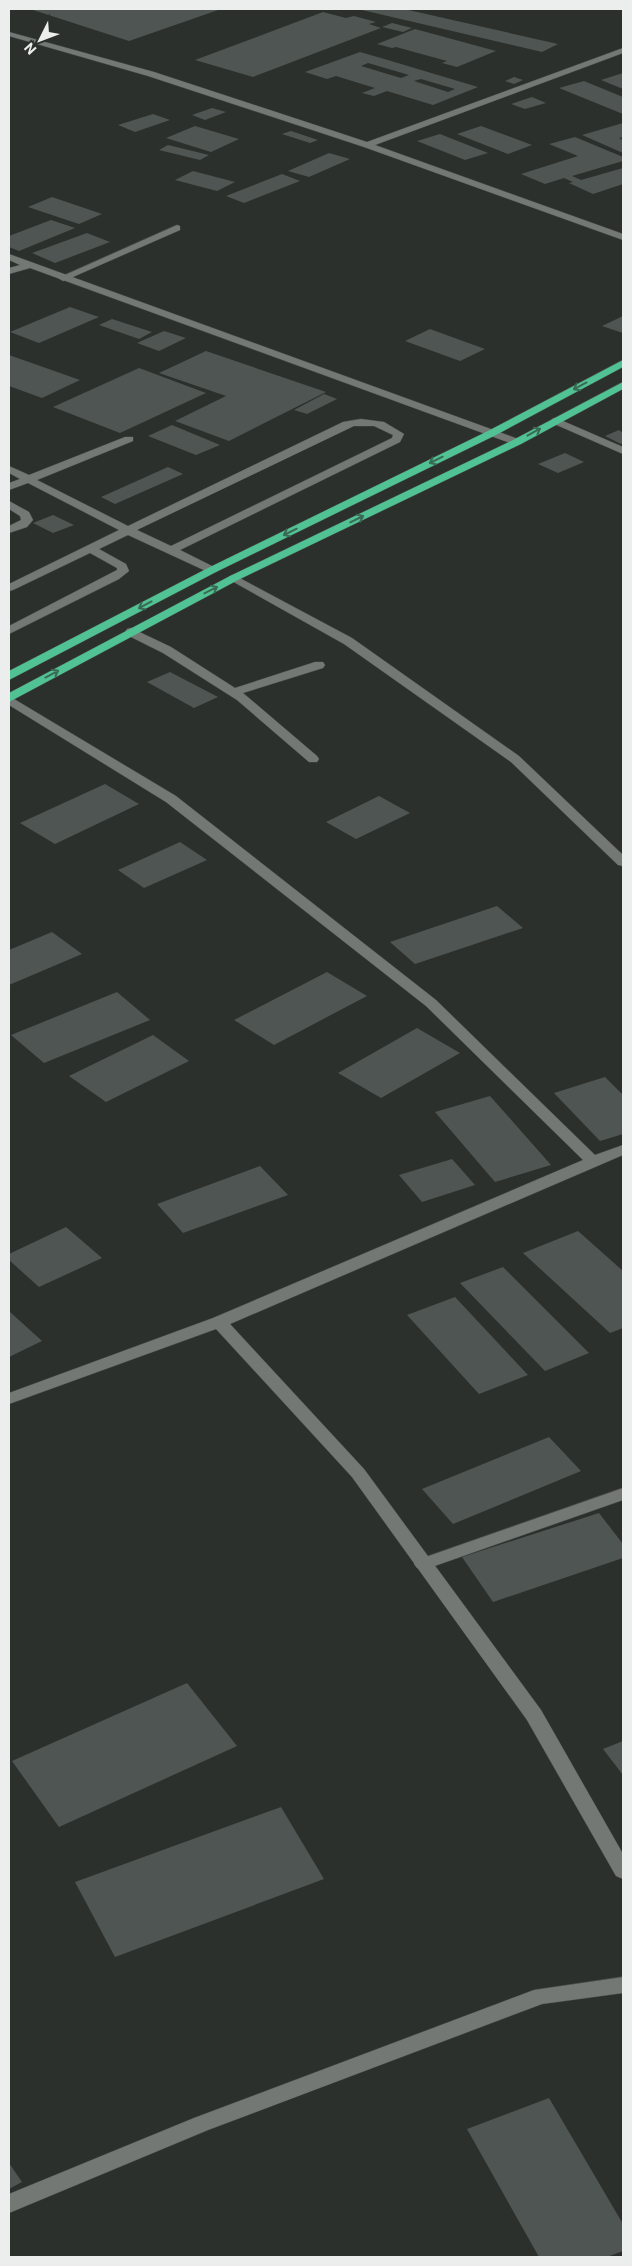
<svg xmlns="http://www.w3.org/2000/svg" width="632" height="2266" font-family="Roboto,sans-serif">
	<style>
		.building { fill: #4f5552; fill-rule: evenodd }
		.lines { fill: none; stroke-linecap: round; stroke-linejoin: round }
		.lane-casing { stroke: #474b49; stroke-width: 1 }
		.street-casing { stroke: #474b49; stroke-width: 1 }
		.highway-casing { stroke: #474b49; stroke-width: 1 }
		.lane { fill: #737875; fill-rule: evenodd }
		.street { fill: #737875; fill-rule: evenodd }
		.highway { fill: #51c293; fill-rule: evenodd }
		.oneway { stroke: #3a6a56 }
	</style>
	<rect width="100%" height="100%" fill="#2b302d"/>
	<!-- building -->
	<g class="building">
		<path d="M30,9H221L129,41Z"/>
		<path d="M364,9H404L558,44L542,52L362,10Z"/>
		<path d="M323,12L346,18L354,16L376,22L369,24L381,28L253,77L195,60Z"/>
		<path d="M392,23L412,28L403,32L382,27Z"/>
		<path d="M415,29L496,51L457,67L442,63L447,61L396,47L392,48L377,44Z"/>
		<path d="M360,52L381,58L478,87L433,105L387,91L374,96L362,93L375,88L336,76L327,79L305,72ZM368,63L409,75L401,78L361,66ZM421,79L455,89L448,92L414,81Z"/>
		<path d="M623,73V89L601,80Z"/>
		<path d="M514,77L523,80L514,84L505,81Z"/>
		<path d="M584,81L623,97V114L559,88Z"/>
		<path d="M532,97L546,103L525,109L511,104Z"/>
		<path d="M212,108L226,112L205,120L192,115Z"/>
		<path d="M153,114L170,120L135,132L118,125Z"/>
		<path d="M623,123V137L619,138L623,140V153L582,135Z"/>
		<path d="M195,126L239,139L211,152L166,138Z"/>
		<path d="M481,126L532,145L508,154L457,134Z"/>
		<path d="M291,131L318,140L310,143L282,134Z"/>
		<path d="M440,134L488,153L465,160L417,141Z"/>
		<path d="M575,137L623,157V161L572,176L581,180L623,168V184L593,194L569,183L573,182L564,178L545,184L521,174L578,156L549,144Z"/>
		<path d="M168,145L209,155L200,160L159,150Z"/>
		<path d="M329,153L350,159L309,177L288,171Z"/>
		<path d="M193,171L235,182L217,191L175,180Z"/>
		<path d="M282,174L300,181L244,203L226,196Z"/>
		<path d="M52,197L102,214L79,224L28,207Z"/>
		<path d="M51,220L75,228L19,251L9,247V236Z"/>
		<path d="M87,233L110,242L55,263L32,253Z"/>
		<path d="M70,307L99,317L39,343L10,332Z"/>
		<path d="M623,316V333L602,326Z"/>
		<path d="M112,319L152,332L139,339L99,325Z"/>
		<path d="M430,329L485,349L460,361L405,341Z"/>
		<path d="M164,331L186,338L159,351L137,343Z"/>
		<path d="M206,351L326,392L229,441L175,421L226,396L159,373Z"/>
		<path d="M9,355L80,380L42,398L9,386Z"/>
		<path d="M139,368L206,393L120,433L53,407Z"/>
		<path d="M324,394L337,399L307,414L294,410Z"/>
		<path d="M172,425L220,445L196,455L148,436Z"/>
		<path d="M619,430L623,433V443L621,444L605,436Z"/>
		<path d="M565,453L584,462L558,473L538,464Z"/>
		<path d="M168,467L183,474L115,504L101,497Z"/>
		<path d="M53,515L74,525L53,533L33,523Z"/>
		<path d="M170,672L218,697L194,708L147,682Z"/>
		<path d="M105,784L139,804L55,844L20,823Z"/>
		<path d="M379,796L410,813L356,839L326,822Z"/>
		<path d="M180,842L207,860L144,888L118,870Z"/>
		<path d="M497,906L523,928L415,964L390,942Z"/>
		<path d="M52,932L82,954L9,985V950Z"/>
		<path d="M327,972L367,996L274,1045L234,1020Z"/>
		<path d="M117,992L150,1020L44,1063L11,1035Z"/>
		<path d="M417,1028L460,1053L381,1098L338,1073Z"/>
		<path d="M153,1035L189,1061L106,1102L69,1076Z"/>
		<path d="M605,1077L623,1095V1134L600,1141L554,1093Z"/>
		<path d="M490,1096L551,1165L495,1182L435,1112Z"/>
		<path d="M452,1159L475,1185L422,1202L399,1175Z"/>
		<path d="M260,1166L288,1195L183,1233L157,1204Z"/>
		<path d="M66,1227L102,1258L39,1287L9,1260V1254Z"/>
		<path d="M578,1231L623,1271V1328L610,1333L523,1253Z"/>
		<path d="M503,1267L589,1353L545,1371L460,1283Z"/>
		<path d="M455,1297L528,1375L479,1394L407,1315Z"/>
		<path d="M9,1311L42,1341L9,1357Z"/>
		<path d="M549,1437L581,1471L453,1524L422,1489Z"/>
		<path d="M599,1513L623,1544V1558L493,1602L462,1557Z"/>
		<path d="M187,1683L237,1746L59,1827L12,1761Z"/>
		<path d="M623,1741V1775L603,1749Z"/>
		<path d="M281,1807L324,1879L115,1957L75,1882Z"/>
		<path d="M549,2098L623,2224V2251L607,2257H539L467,2129Z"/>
		<path d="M9,2163L22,2182L9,2189Z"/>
	</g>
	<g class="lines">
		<defs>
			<g id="lane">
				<path d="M177,225L180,226V230L66,280L63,281L58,278Z"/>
				<path d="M361,419L384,422L404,434L400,442L180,550L216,568L218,570L216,572H208L128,535L99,549L126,564L129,571L119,579L9,634V626L117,570V568L90,553L13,590L9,591V584L119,530L28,483L9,490V483L20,479L9,473V466L29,475L125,437H133V441L37,480L128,526L343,422ZM354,426H374L393,435L392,438L171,546L137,530Z"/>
				<path d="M9,501L29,512L33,520L27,527L9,533V526L21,520L20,516L9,509Z"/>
				<path d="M131,628L171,647L235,688L315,662H323L325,665L323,668L243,693L317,756L319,759L317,762H309L237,700L163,653L127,635L125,632L127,629Z"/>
				<path d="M623,1488V1500L429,1568L423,1570L417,1568L414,1564L417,1560Z"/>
			</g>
			<g id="street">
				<path d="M9,32L154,72L367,142L623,48V53L375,145L623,234V240L364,147L148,76L9,36Z"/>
				<path d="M9,254L521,440L522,442L517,445L513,444L30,268L9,274V268L20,265L9,260Z"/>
				<path d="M556,418L623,447V454L552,423V419Z"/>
				<path d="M234,575L352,638L519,756L623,855V866L618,865L511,762L344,644L230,580L228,578L230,576Z"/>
				<path d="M9,696L176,796L436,1000L595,1155L623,1145V1155L230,1324L364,1469L541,1710L623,1854V1879L616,1876L527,1720L352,1477L216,1329L9,1404V1393L213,1318L583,1160L426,1006L166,802L9,705Z"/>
				<path d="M623,1977V1993L542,2004L208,2130L9,2213V2194L194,2118L534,1990Z"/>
			</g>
			<g id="highway">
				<path d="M623,360V367L496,435L216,572L9,680V671L208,568L488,431Z"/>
				<path d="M623,382V389L521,444L238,580L9,702V693L230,576L513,440Z"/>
			</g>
		</defs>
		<!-- lane casing -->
		<use href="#lane" class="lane-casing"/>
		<!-- street casing -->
		<use href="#street" class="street-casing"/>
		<!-- highway casing -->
		<use href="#highway" class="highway-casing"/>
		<!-- lane -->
		<use href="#lane" class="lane"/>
		<!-- street -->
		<use href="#street" class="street"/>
		<!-- highway -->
		<use href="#highway" class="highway"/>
	</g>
	<!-- one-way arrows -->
	<defs><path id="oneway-shaft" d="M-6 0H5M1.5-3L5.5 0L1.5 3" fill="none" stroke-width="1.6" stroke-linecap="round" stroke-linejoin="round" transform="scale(1.25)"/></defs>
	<g class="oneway">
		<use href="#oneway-shaft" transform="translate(580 386) rotate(152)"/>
		<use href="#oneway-shaft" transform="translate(534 432) rotate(-29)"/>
		<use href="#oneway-shaft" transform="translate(436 460) rotate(154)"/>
		<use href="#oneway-shaft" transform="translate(357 519) rotate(-26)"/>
		<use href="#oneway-shaft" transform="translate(290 532) rotate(154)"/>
		<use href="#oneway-shaft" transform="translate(211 590) rotate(-27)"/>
		<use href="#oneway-shaft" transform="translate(145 605) rotate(152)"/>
		<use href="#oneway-shaft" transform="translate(52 674) rotate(-28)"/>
	</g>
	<!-- border -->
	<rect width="632" height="2266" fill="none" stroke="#ebeeec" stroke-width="20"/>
	<!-- north arrow -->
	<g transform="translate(40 40) rotate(228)" stroke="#2b302d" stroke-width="4" paint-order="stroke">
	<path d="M0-4L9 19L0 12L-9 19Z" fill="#ebeeec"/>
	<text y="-8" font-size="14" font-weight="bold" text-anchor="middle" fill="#ebeeec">N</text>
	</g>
</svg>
